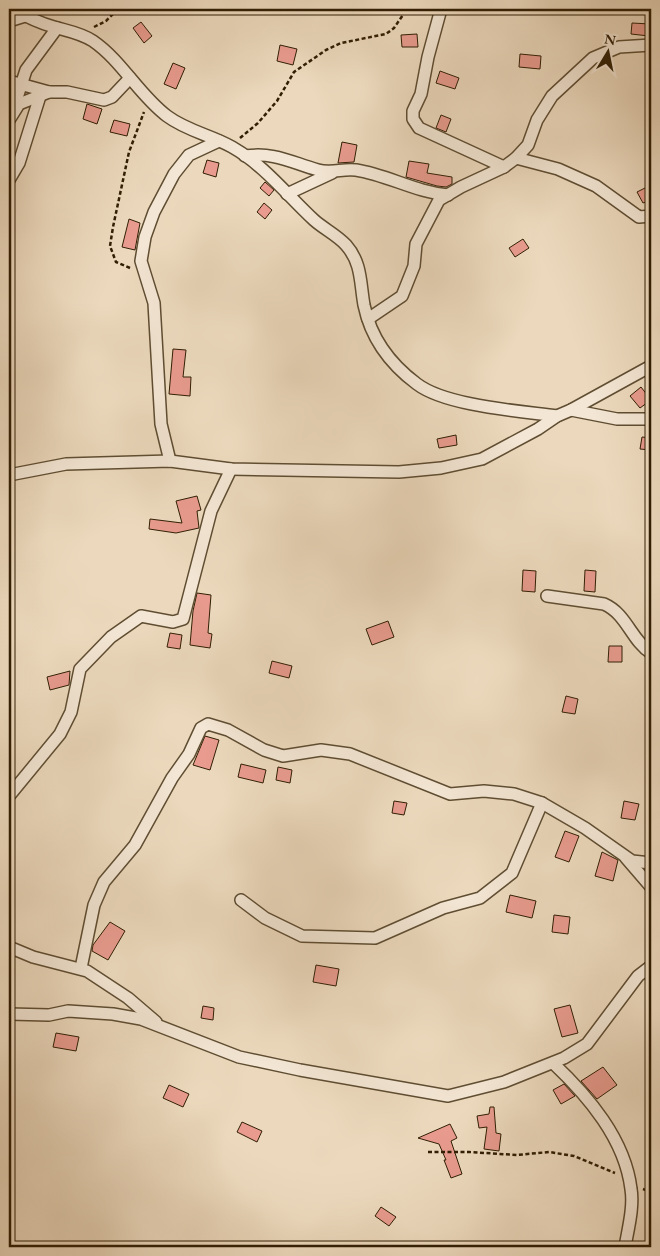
<svg xmlns="http://www.w3.org/2000/svg" width="660" height="1256" font-family="'EB Garamond',serif">
	<style>
		.building { fill: #e89b8e; stroke: #301e04 }
		.lines { fill: none; stroke-linecap: round; stroke-linejoin: round }
		.street-casing { stroke: #5f4d32; stroke-width: 14 }
		.path { stroke: #301e04; stroke-width: 2.5; stroke-dasharray: 4 2.5; stroke-linecap: butt }
		.street { stroke: #f3e6d4; stroke-width: 11 }
	</style>
	<rect width="100%" height="100%" fill="#ecd9bd"/>
	<filter id="stains"><feTurbulence type="fractalNoise" baseFrequency=".004" numOctaves="4"/><feColorMatrix values="0 0 0 0 .2 0 0 0 0 .09 0 0 0 0 .02 0 0 0 .5 -.17"/></filter>
	<radialGradient id="worn" r=".72"><stop offset=".6" stop-color="#630" stop-opacity="0"/><stop offset="1" stop-color="#630" stop-opacity=".3"/></radialGradient>
	<!-- building -->
	<g class="building">
		<path d="M141,22L152,36L144,43L133,28Z"/>
		<path d="M632,23L650,24L649,36L631,34Z"/>
		<path d="M417,34L418,47H402L401,35Z"/>
		<path d="M280,45L297,49L293,65L277,61Z"/>
		<path d="M520,54L541,56L540,69L519,67Z"/>
		<path d="M173,63L185,68L176,89L164,84Z"/>
		<path d="M440,71L459,78L455,89L436,83Z"/>
		<path d="M87,104L102,109L97,124L83,119Z"/>
		<path d="M441,115L451,119L446,132L436,128Z"/>
		<path d="M114,120L130,124L127,136L110,132Z"/>
		<path d="M342,142L357,145L354,162L338,163Z"/>
		<path d="M207,160L219,163L216,177L203,173Z"/>
		<path d="M409,161L429,164L427,173L452,177V184L446,187L437,186L406,177Z"/>
		<path d="M265,182L274,190L269,196L260,188Z"/>
		<path d="M651,185V200L643,203L637,192Z"/>
		<path d="M264,203L272,210L265,219L257,212Z"/>
		<path d="M129,219L140,223L135,250L122,247Z"/>
		<path d="M523,239L529,248L515,257L509,248Z"/>
		<path d="M173,349L186,350L183,377H191L190,396L169,394Z"/>
		<path d="M641,387L651,400L640,408L630,396Z"/>
		<path d="M456,435L457,445L439,448L437,439Z"/>
		<path d="M642,437L651,438V450L640,449Z"/>
		<path d="M197,496L201,510L197,511L199,528L176,533L149,529L150,519L182,523L176,501Z"/>
		<path d="M523,570L536,571L535,592L522,591Z"/>
		<path d="M585,570L596,571L595,592L584,591Z"/>
		<path d="M197,593L211,595L208,633L212,634L210,648L190,645L193,611Z"/>
		<path d="M388,621L394,637L372,645L366,629Z"/>
		<path d="M170,633L182,635L180,649L167,647Z"/>
		<path d="M609,646H622V662H608Z"/>
		<path d="M272,661L292,666L289,678L269,673Z"/>
		<path d="M70,671L69,685L50,690L47,677Z"/>
		<path d="M566,696L578,699L575,714L562,712Z"/>
		<path d="M205,736L219,740L210,770L193,765Z"/>
		<path d="M241,764L266,770L263,783L238,777Z"/>
		<path d="M278,767L292,770L290,783L276,780Z"/>
		<path d="M394,801L407,803L404,815L392,813Z"/>
		<path d="M624,801L639,804L635,820L621,818Z"/>
		<path d="M565,831L579,836L569,862L555,857Z"/>
		<path d="M602,852L618,860L613,881L595,876Z"/>
		<path d="M510,895L536,901L532,918L506,912Z"/>
		<path d="M554,915L570,917L568,934L552,932Z"/>
		<path d="M110,922L125,931L108,960L92,951L93,945Z"/>
		<path d="M316,965L339,969L336,986L313,982Z"/>
		<path d="M570,1005L578,1033L562,1037L554,1009Z"/>
		<path d="M203,1006L214,1008L213,1020L201,1018Z"/>
		<path d="M56,1033L79,1037L76,1051L53,1047Z"/>
		<path d="M603,1067L617,1085L597,1099L581,1081Z"/>
		<path d="M564,1084L575,1096L561,1104L553,1090Z"/>
		<path d="M169,1085L189,1094L183,1107L163,1098Z"/>
		<path d="M490,1107H494L496,1133L501,1134L499,1151L484,1149L487,1127L479,1128L477,1116L489,1114Z"/>
		<path d="M242,1122L262,1131L257,1142L237,1132Z"/>
		<path d="M450,1124L457,1138L451,1141L462,1174L451,1178L444,1160H446L439,1144L418,1138Z"/>
		<path d="M381,1207L396,1217L389,1226L375,1216Z"/>
	</g>
	<g class="lines">
		<defs>
			<g id="street">
				<path d="M13,9C25,16 40,23 54,27C68,31 81,33 93,41C122,61 139,95 167,116C187,131 211,135 232,147C264,165 287,195 314,220C324,229 337,235 346,245C362,263 360,283 364,305C371,339 390,364 417,384C446,406 520,411 557,416"/>
				<path d="M441,9L428,57L421,94L413,111V119L419,128L504,167"/>
				<path d="M9,21L25,16"/>
				<path d="M9,81L49,92"/>
				<path d="M13,110L26,70L57,28"/>
				<path d="M9,120L19,104L49,92H67L104,100L112,97L130,78"/>
				<path d="M245,156C275,152 290,162 318,170C332,174 343,168 356,170C388,175 415,192 448,195"/>
				<path d="M516,158L558,169L596,186L639,217L651,216"/>
				<path d="M9,180L19,163L40,96"/>
				<path d="M287,194L332,173"/>
				<path d="M368,319L402,296L414,266L416,244L439,200L461,187L504,167L516,158L528,145L537,120L552,96L593,58L619,47L651,45"/>
				<path d="M571,410L617,419H651"/>
				<path d="M170,461L161,424L154,303L141,261L145,237L154,212L174,174L189,155L219,141"/>
				<path d="M9,475L66,464L170,461L231,469L284,470L399,472L441,468L482,459L538,429L557,416L571,410L651,366"/>
				<path d="M547,596L604,604C627,614 631,640 651,653"/>
				<path d="M9,796L60,734L71,712L80,669L111,637L141,616L173,622L183,619L211,511L231,469"/>
				<path d="M626,858L651,887"/>
				<path d="M241,900L265,918L302,936L375,938L443,908L480,898L512,873L542,803"/>
				<path d="M9,947L33,957L87,971L128,998L156,1022"/>
				<path d="M81,968L94,905L104,882L135,845L172,778L189,754L201,728L208,724L228,730L264,750L283,756L321,750L350,754L450,794L484,791L514,794L542,803L585,828L632,861L651,863"/>
				<path d="M9,1014L49,1015L68,1011L113,1014L141,1019L239,1057L300,1070L448,1096L504,1082L564,1058L587,1044L638,976L651,966"/>
				<path d="M553,1063C588,1096 625,1139 631,1189C634,1207 628,1229 625,1247"/>
			</g>
		</defs>
		<!-- street casing -->
		<use href="#street" class="street-casing"/>
		<!-- path -->
		<g class="path">
			<path d="M94,27L106,21L118,9"/>
			<path d="M240,138L258,123L277,101L294,72L326,50L341,43L386,34L394,28L407,9"/>
			<path d="M130,268L116,262L110,246L113,227L129,152L144,112"/>
			<path d="M428,1152H469L517,1155L549,1152L574,1156L615,1173"/>
			<path d="M643,1189L651,1192"/>
		</g>
		<!-- street -->
		<use href="#street" class="street"/>
	</g>
	<!-- margin -->
	<rect width="660" height="1256" fill="none" stroke="#ecd9bd" stroke-width="30"/>
	<rect x="10" y="10" width="640" height="1236" fill="none" stroke="#301e04" stroke-width="2.5"/>
	<rect x="15" y="15" width="630" height="1226" fill="none" stroke="#301e04"/>
	<!-- north arrow -->
	<g transform="translate(608 52) rotate(10)" stroke="#f3e6d4" stroke-width="4" paint-order="stroke">
	<path d="M0-4L9 19L0 12L-9 19Z" fill="#301e04"/>
	<text y="-8" font-size="14" font-weight="bold" text-anchor="middle" fill="#301e04">N</text>
	</g>
	<rect width="100%" height="100%" filter="url(#stains)"/>
	<rect width="100%" height="100%" fill="url(#worn)"/>
</svg>
